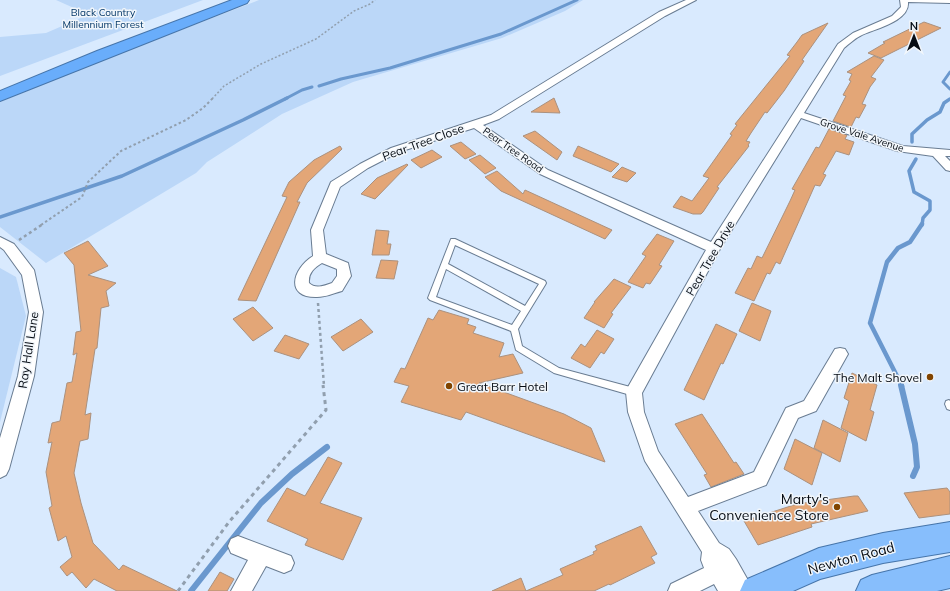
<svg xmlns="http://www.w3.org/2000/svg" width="950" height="591" font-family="Mulish,sans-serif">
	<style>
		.green { fill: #bbd7f8 }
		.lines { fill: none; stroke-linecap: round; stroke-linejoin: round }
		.stream-far3 { stroke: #6a98ce; stroke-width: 3 }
		.stream-far2 { stroke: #6a98ce; stroke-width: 3.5 }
		.stream-far1 { stroke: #6a98ce; stroke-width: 4.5 }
		.stream { stroke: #6a98ce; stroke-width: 6 }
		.building { fill: #e3a677; stroke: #ab917e }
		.service-casing { stroke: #697c92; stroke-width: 2 }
		.minor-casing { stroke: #697c92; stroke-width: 2 }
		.trunk-casing { stroke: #4675aa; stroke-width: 2 }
		.motorway-casing { stroke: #4675aa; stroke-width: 2 }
		.path-far3 { stroke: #919fae; stroke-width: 1.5; stroke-dasharray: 2 2; stroke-linecap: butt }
		.path-far2 { stroke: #919fae; stroke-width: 2; stroke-dasharray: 2.5 2.5; stroke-linecap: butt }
		.path-far1 { stroke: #919fae; stroke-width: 2.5; stroke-dasharray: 3 3; stroke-linecap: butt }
		.path { stroke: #919fae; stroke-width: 3; stroke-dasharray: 4 4; stroke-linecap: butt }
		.service { fill: #fff; fill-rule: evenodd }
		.minor { fill: #fff; fill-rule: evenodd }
		.trunk { fill: #87befc; fill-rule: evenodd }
		.motorway { fill: #69adfb; fill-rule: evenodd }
		.poi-dot { fill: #814400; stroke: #f1f6fb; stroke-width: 1.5 }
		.labels { text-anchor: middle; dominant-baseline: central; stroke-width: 3; stroke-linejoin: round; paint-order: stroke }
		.far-park-label { font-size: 10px; fill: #003566; stroke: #f1f6fb }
		.far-street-label { font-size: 10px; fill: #060c14; stroke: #f1f6fb }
		.street-label { font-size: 12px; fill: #060c14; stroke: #f1f6fb }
		.poi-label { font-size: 12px; fill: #060c14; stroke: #f1f6fb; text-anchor: end }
		.near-poi-label { font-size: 14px; fill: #060c14; stroke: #f1f6fb; text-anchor: end }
		.near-street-label { font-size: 14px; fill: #060c14; stroke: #f1f6fb }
	</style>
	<rect width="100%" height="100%" fill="#d9eafe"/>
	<!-- green -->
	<g class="green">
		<path d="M56,0H203L0,76V37L46,33L83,17L85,13Z"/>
		<path d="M259,0H583L565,11L502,38L353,82L282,114L207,162L196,173L46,263L0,227V102L97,62Z"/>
		<path d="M0,268L16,277L26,316L0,422Z"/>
	</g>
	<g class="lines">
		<!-- stream-far3 -->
		<g class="stream-far3">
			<path d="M950,72L943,82L950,89"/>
			<path d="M319,86L341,79L390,68L501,34L577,0"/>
			<path d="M285,99L302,90L312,87"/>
		</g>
		<!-- stream-far2 -->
		<g class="stream-far2">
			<path d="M912,142V134L927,120L940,112L944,103L950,99"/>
			<path d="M916,159L909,171L914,192L930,201V210L923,218L922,225"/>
			<path d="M0,217L122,176L243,120L287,98"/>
		</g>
		<!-- stream-far1 -->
		<path class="stream-far1" d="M902,386L870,323L887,262L898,248L910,242L922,224"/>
		<!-- stream -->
		<g class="stream">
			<path d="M901,385L915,444L917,467L913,476"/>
			<path d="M191,591L261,503L292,474L327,447"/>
		</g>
	</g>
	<!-- building -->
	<g class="building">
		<path d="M924,22L941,28L881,58L868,53L885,43L883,42Z"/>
		<path d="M828,23L802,60L804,61L784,91L767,113L765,112L751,133L746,141L750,142L748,145L749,146L717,187L719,188L703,212L701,214H693L673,207L681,196L692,201L709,178L703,176L732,135L730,134L737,125L735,124L790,56L787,55L797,42L802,35Z"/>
		<path d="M874,56L884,60L871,77L876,79L870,87L862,104L866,105L859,118L856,117L851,127L833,121L846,96L843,95L851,81L849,80L852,74L847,72Z"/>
		<path d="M554,98L560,113L531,112Z"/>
		<path d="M829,129L847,135L845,139L854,142L849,155L836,151L823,174L826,175L820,186L815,185L780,264L776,262L770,274L767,273L754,301L735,293L748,268L751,269L757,256L762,258L790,201L795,190L792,189L816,147L819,148Z"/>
		<path d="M535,131L562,152L557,160L523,136Z"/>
		<path d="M461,142L476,154L465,159L450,146Z"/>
		<path d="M340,146L342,149L307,183L297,202H300L256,301L238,300L287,197L282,196L289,182L314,160Z"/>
		<path d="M578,146L619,164L611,172L573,156Z"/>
		<path d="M432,150L442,157L421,168L411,160Z"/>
		<path d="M480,155L496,168L485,174L469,160Z"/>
		<path d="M407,164L408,165L375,199L361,194L377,178Z"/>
		<path d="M622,167L636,173L627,182L612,177Z"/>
		<path d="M497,171L523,194L525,190L612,230L605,239L501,191L485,177Z"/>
		<path d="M376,230L389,231L387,244H391L389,255H372Z"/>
		<path d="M657,234L674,241L659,265L662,266L650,284L646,283L643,288L628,282L646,256L642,254Z"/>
		<path d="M88,241L108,266L88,275L116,283L106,291L109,306L101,308L97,348L95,349L85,415L91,413L88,439L80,441L74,473L81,503L93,543L119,570L123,565L177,591H117L94,579L86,588L72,572L67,576L60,567L72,557L66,536L58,541L49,508L52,506L46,472L52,442L48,443L52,423L60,421L67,383L72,382L77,353L73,355L76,332L81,331L74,265L64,253Z"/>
		<path d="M381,260L398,261L394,279L376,278Z"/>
		<path d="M614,279L631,287L611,313L613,314L604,328L584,318L595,302H594Z"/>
		<path d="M752,303L771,311L760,341L739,331Z"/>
		<path d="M253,307L273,328L253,341L233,319Z"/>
		<path d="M439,310L469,319L467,324L476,327L473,333L504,343L499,357L513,354L523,373L479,383L564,414L591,428L605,462L466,412L461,420L401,402L409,386L394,382L401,368L405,369L428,318L433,320Z"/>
		<path d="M361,319L373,332L343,351L331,337Z"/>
		<path d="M716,324L737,334L723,364L721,363L704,400L684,390Z"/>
		<path d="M597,330L614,339L604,354L601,352L590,368L571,358L581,344L585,347Z"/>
		<path d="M285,335L309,344L299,359L274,351Z"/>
		<path d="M852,373L877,385L870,410L874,412L866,441L841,428L849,401L844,398Z"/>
		<path d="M702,414L734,463L736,462L744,474L711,487L704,475L707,474L675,424Z"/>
		<path d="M823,420L848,433L840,462L814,448Z"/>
		<path d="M795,439L822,453L812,485L784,469Z"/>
		<path d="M328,457L342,463L320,503L362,518L343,560L305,545L308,539L267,521L287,488L305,496Z"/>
		<path d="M947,488L950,492V514L919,518L904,493Z"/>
		<path d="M854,496H858L868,511L811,524L812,527L758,545L744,521L797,504Z"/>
		<path d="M641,526L657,554L651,557L655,563L610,585L609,584L594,591H492L521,578L526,591L563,575L560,569L594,554L593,552L597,550L595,546Z"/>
		<path d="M220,572L234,579L227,591H208Z"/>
	</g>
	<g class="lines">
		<defs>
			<g id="service">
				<path d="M451,239H455L545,281L546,283L545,285L518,329L522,346L559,368L634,388L637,389L638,392L637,395L634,396L554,373L516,350L511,331L430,300L428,298ZM455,245L539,284L525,306L448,264ZM446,269L521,311L512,325L436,297Z"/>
				<path d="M949,400L950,401V410L947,409L945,404L946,401Z"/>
			</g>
			<g id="minor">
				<path d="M686,0H696L665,16L499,119L483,125L548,170L711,242L838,44L853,33L892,16L901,7L900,0H950V3L908,2C910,22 873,29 860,36C854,39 849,44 844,48L804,113L903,146L950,150V156H945L950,161V171L946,170L933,156L897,151L801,118L720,249L642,393L644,412L658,451L688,497L754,472L786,408L804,401L835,349L840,348L845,349L848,354L816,411L798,418L766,485L698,511L719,543L729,549L736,559L754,591H718L714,584L700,591H668L671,584L704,568L701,560L702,552L645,461L628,412L626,392L628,387L706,250L540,174L474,128L399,152L368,168L340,187L323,230L326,254L348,263L351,276L342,291C334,293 326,297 317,297C285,298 292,269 313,256L311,230L331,182L360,164L391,148L491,115L659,12ZM322,263L337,269V276L332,283C324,286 315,289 309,283C308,273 314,268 322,263Z"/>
				<path d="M0,237L14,244L34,270L43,312L34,376L9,469L6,475L0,478V438L18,376L29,312L22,275L4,250L0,247Z"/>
				<path d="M238,536L291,556L294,563L291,570L284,573L266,566L252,591H231L248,560L231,553L228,546L231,539Z"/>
			</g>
			<g id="trunk">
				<path d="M950,522V552L883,563L820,579L793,591H740L745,580L819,548L883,533Z"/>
				<path d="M950,556V588L937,591H856L861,580L872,575Z"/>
			</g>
			<path id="motorway" d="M232,0H249L247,3L0,101V91L97,51Z"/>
		</defs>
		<!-- service casing -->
		<use href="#service" class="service-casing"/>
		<!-- minor casing -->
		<use href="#minor" class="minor-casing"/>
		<!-- trunk casing -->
		<use href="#trunk" class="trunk-casing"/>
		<!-- motorway casing -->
		<use href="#motorway" class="motorway-casing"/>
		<!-- path-far3 -->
		<path class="path-far3" d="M212,99L224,86L261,64L316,39L354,11L370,4L375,0"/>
		<!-- path-far2 -->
		<path class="path-far2" d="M41,225L82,197L88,182L121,151L186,120L203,108L213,98"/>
		<!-- path-far1 -->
		<g class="path-far1">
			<path d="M19,240L43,224"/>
			<path d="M318,303L324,386"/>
		</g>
		<!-- path -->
		<path class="path" d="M178,591L229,522L326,410L323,385"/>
		<!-- service -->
		<use href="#service" class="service"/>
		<!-- minor -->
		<use href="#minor" class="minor"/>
		<!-- trunk -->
		<use href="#trunk" class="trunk"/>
		<!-- motorway -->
		<use href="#motorway" class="motorway"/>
	</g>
	<!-- markers -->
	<g class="poi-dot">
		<circle cx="930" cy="377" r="4"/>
		<circle cx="449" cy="386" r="4"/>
		<circle cx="837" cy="507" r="4"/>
	</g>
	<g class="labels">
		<!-- far-park labels -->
		<g class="far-park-label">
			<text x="103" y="12">Black Country<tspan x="103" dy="12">Millennium Forest</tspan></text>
		</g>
		<!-- far-street labels -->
		<g class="far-street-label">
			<text transform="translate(862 135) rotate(18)">Grove Vale Avenue</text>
			<text transform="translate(513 150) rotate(35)">Pear Tree Road</text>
		</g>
		<!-- street labels -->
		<g class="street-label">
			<text transform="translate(423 142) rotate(-20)">Pear Tree Close</text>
			<text transform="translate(710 258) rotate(-60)">Pear Tree Drive</text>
			<text transform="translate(28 350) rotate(-81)">Ray Hall Lane</text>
		</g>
		<!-- poi labels -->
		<g class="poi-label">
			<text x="922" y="377">The Malt Shovel</text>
			<text x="457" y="386" text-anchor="start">Great Barr Hotel</text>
		</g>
		<!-- near-poi labels -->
		<g class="near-poi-label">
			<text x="829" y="499">Marty's<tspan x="829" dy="16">Convenience Store</tspan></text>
		</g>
		<!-- near-street labels -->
		<g class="near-street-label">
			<text transform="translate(851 558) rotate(-15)">Newton Road</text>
		</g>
	</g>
	<!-- north arrow -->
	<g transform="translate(914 36)" stroke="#f1f6fb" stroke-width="3" paint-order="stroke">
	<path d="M0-3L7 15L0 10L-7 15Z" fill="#060c14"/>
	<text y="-6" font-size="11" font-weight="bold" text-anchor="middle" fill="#060c14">N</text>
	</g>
</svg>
